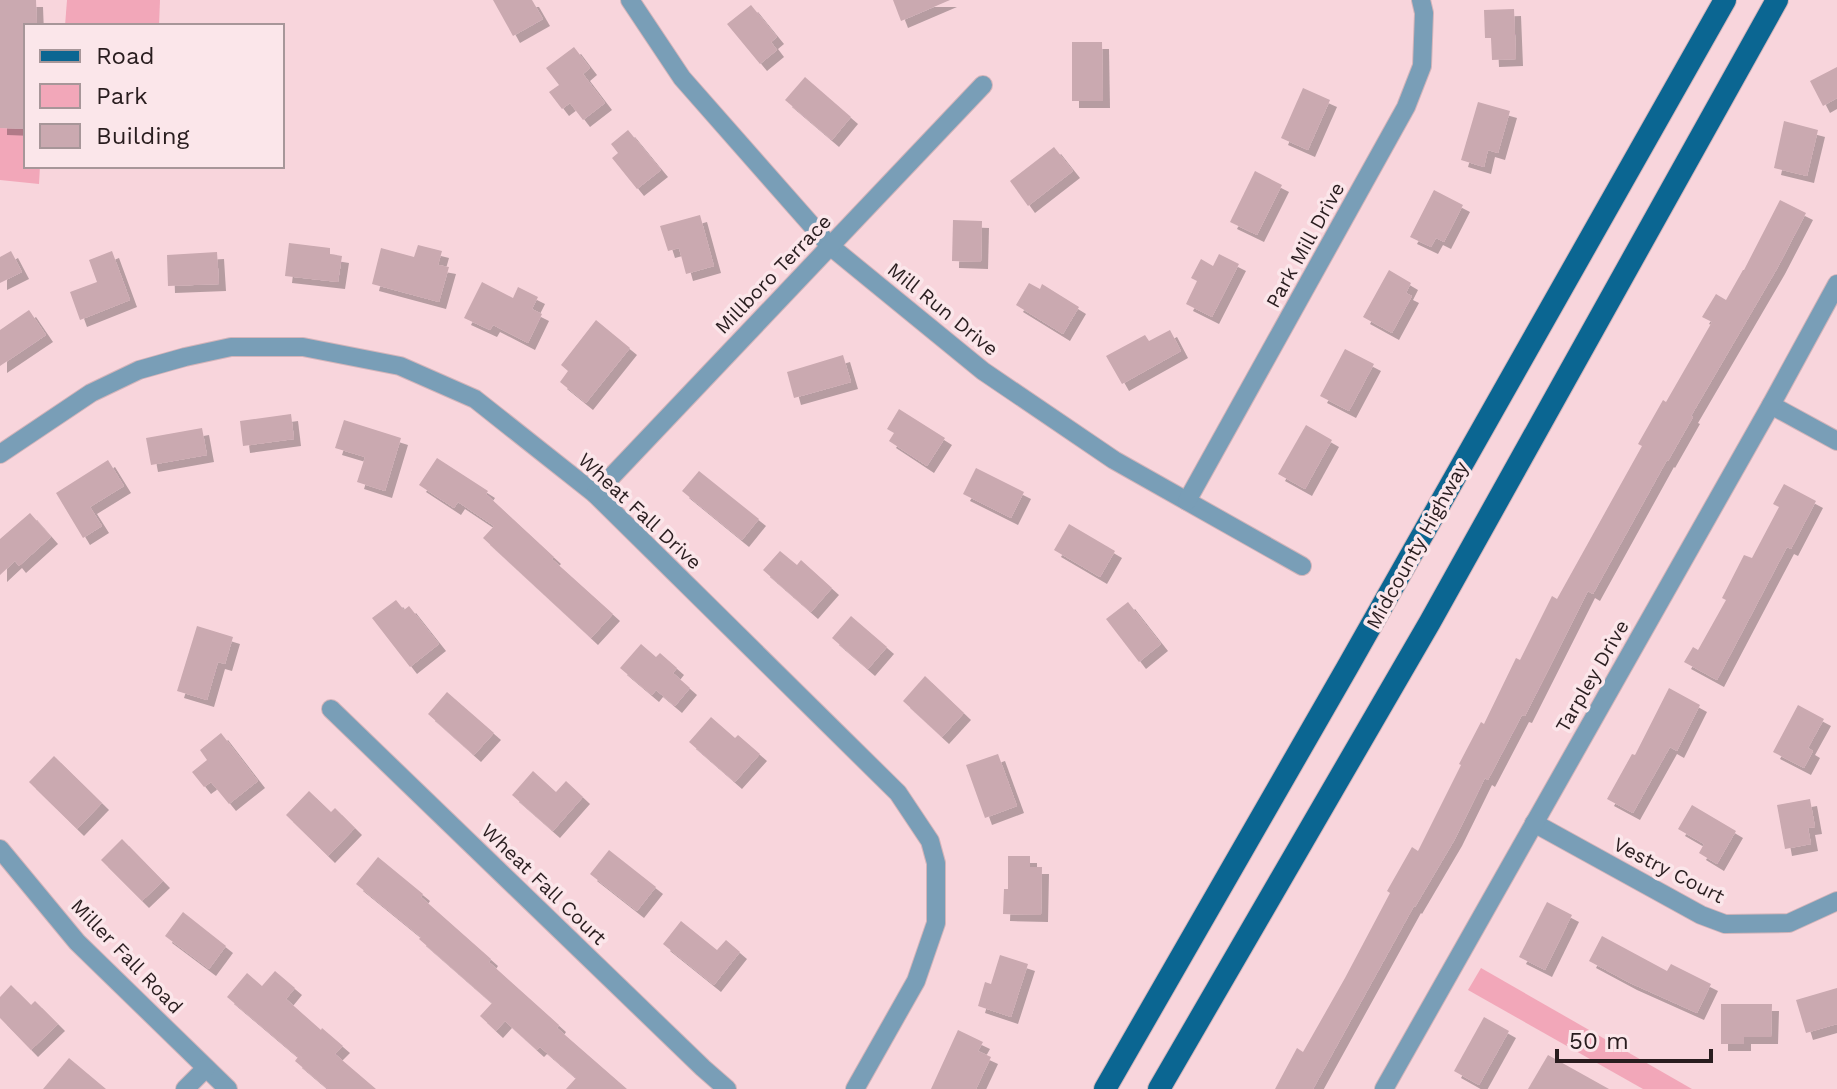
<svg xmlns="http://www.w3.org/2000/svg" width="1837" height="1089" font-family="'Work Sans',sans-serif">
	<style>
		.green { fill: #f2a7b9 }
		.building { fill: #caa9b0; filter: url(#shadow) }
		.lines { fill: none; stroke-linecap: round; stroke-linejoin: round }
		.minor-casing { stroke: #d3b4ba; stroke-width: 20 }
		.primary-casing { stroke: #d3b4ba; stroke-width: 24 }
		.minor { stroke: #799eb7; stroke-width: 18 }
		.primary { stroke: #0b6692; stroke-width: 22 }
		.labels { text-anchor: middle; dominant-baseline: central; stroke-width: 7; stroke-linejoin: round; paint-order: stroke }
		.street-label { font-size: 20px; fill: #291d1f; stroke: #fbe6ea }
	</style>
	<defs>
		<filter id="shadow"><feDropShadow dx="7" dy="7" stdDeviation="0" flood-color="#0004"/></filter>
	</defs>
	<rect width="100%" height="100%" fill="#f8d5dc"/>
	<!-- green -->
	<g class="green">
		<path d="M67,0H160L159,26H65Z"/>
		<path d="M0,128L26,129V166H40L39,184L0,180Z"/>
		<path d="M1481,968L1692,1089H1643L1468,990Z"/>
	</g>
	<!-- building -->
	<g class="building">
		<path d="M0,0H36L37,26H26V129L0,128Z"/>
		<path d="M493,0H532L543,19L513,36Z"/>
		<path d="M893,0H950L901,21Z"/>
		<path d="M751,5L777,37L771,42L777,50L760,64L727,24Z"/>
		<path d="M1514,9L1516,59L1492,60L1491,38H1485L1484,10Z"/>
		<path d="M1072,42H1102L1103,101H1072Z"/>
		<path d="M574,47L590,68L583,74L605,103L583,120L570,103L562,109L549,92L559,85L546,68Z"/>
		<path d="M1837,67V98L1823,106L1810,81Z"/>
		<path d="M805,77L851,117L832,140L785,100Z"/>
		<path d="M1303,88L1330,100L1308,150L1281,138Z"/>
		<path d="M1478,102L1510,111L1498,153L1488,150L1484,167L1461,160Z"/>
		<path d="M1784,121L1818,130L1807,176L1774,168Z"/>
		<path d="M628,130L661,170L637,189L612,158L618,153L611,144Z"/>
		<path d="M1054,147L1073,171L1028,206L1010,181Z"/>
		<path d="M1255,171L1282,185L1257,235L1230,222Z"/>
		<path d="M1434,190L1463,205L1444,242L1436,238L1431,247L1410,237Z"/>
		<path d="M1780,200L1806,213L1778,267L1691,416L1693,417L1668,461L1667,460L1593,594L1588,591L1525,716L1522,715L1488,780L1485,778L1455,839L1415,907L1414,906L1313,1089H1275L1297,1048L1303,1052L1345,978L1390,893L1387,891L1412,847L1418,851L1461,765L1459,764L1481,722L1484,724L1516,658L1520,660L1552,596L1557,599L1642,446L1638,444L1663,400L1666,402L1712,322L1702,317L1716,294L1726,300L1743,270H1744Z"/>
		<path d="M700,215L714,266L686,274L679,248L668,251L660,226Z"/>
		<path d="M953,220L982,221L981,262L952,261Z"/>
		<path d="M289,243L330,248V254L342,256L338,282L285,276Z"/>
		<path d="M418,245L442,251L438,265L449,267L439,302L372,284L381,248L414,257Z"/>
		<path d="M11,251L22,272L0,283V257Z"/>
		<path d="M112,251L130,300L80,320L70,292L97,282L89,260Z"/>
		<path d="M217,252L219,284L168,286L167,255Z"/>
		<path d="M1219,254L1239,264L1212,317L1186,304L1197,281L1191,278L1201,259L1213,266Z"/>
		<path d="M1389,270L1411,283L1406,293L1412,296L1392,333L1363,317Z"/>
		<path d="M482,282L513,298L518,287L538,297L532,309L542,314L528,343L493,325L490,330L464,318Z"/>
		<path d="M1029,283L1040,289L1042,284L1079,307L1063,334L1016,305Z"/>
		<path d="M29,310L46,335L0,366V330Z"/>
		<path d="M596,320L630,348L586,403L560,382L568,371L561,365Z"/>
		<path d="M1170,330L1181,351L1122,384L1106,356L1145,335L1149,341Z"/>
		<path d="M1345,349L1374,364L1349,411L1320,396Z"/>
		<path d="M843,355L851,382L794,398L787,372Z"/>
		<path d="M899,409L945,438L927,466L889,441L894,433L887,429Z"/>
		<path d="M291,414L294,439L243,446L240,421Z"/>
		<path d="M344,420L401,438L385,491L357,482L365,457L335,448Z"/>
		<path d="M1306,425L1332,440L1305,489L1278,474Z"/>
		<path d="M202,428L207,455L151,465L146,438Z"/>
		<path d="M437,458L488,491L486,494L554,557L552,559L613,614L591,638L483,538L494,526L458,502L454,508L419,485Z"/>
		<path d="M108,460L124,486L90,507L102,526L83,538L56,493Z"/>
		<path d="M976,468L1024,492L1011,518L963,494Z"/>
		<path d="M699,471L759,519L742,540L682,491Z"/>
		<path d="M1784,484L1816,501L1791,549L1787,547L1717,680L1684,662L1693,647L1698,650L1726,600L1722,598L1744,555L1752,558L1779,507L1773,504Z"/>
		<path d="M30,513L51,537L19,566L15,561L0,575V539Z"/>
		<path d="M1069,524L1115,551L1100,577L1054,550Z"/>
		<path d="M780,551L797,565L801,560L832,588L811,612L763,570Z"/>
		<path d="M396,600L404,610L409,606L439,644L410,667L372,618Z"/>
		<path d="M1128,602L1161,644L1139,662L1106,619Z"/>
		<path d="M851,616L887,647L868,669L832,638Z"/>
		<path d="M197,626L233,637L225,664L218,662L207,700L177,691Z"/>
		<path d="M641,644L656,657L660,653L677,668L673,673L690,688L675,706L656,690L652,695L620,668Z"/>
		<path d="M925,676L964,713L942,737L903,701Z"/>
		<path d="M1669,688L1700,705L1677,751L1670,747L1633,813L1607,799L1632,754L1635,755Z"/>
		<path d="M447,692L494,733L474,755L428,714Z"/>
		<path d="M1798,705L1824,719L1808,748L1813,751L1804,768L1773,752Z"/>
		<path d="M711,717L735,738L738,735L760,754L735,782L689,742Z"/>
		<path d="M221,733L258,781L229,804L211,782L204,787L192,772L207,760L200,750Z"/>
		<path d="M998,754L1017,806L985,818L966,765Z"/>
		<path d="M54,756L102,803L77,829L29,782Z"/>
		<path d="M533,771L556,792L566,781L583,797L553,831L512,795Z"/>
		<path d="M309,791L331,812L335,808L355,828L328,856L286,815Z"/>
		<path d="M1810,799L1815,827L1808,828L1811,844L1785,849L1777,805Z"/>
		<path d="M1692,805L1736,831L1717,864L1699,853L1704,844L1678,829Z"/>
		<path d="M122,839L163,881L142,901L101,860Z"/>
		<path d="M609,850L656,887L637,911L590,874Z"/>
		<path d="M1008,856H1030V867H1042L1041,915L1003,914L1004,889H1008Z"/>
		<path d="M378,857L423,894L421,897L491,959L489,962L559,1025L557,1028L627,1089H566L576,1078L540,1047L537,1050L505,1021L496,1031L480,1016L492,1003L419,939L421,937L356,884Z"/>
		<path d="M1547,902L1572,915L1545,970L1519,957Z"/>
		<path d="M183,912L226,946L209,969L165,936Z"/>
		<path d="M681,921L717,950L726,940L740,952L714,985L663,944Z"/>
		<path d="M1602,936L1667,971L1671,964L1711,984L1697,1013L1630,983L1589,961Z"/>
		<path d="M1000,955L1028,964L1011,1017L978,1006L985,982L991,984Z"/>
		<path d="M275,971L295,988L286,999L321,1030L322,1028L343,1046L335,1054L376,1089H328L295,1061L298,1057L227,997L247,973L262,986Z"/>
		<path d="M11,985L31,1005L35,1001L58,1024L31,1050L0,1018V997Z"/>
		<path d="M1837,988V1024L1806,1033L1796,1000Z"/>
		<path d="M1721,1004H1772L1771,1037H1744V1044H1721Z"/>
		<path d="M1484,1017L1509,1031L1479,1085L1454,1071Z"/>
		<path d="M958,1030L983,1042L978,1051L991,1057L976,1089H931Z"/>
		<path d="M1548,1055L1609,1089H1528Z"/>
		<path d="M69,1058L106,1089H43Z"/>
	</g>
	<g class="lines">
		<defs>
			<g id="minor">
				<path d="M630,0L682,78L830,246L983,371L1114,460L1302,566"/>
				<path d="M1771,405L1837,441"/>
				<path d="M0,454L91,393L139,370L185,357L231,347H303L400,366L475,399L595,494L898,793L930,841L936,863V923L916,981L855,1089"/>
				<path d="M595,494L983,85"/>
				<path d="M1187,501L1406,107L1422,66L1424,13L1421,0"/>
				<path d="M331,709L703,1068L727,1089"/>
				<path d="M1534,823L1701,915L1725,924L1789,923L1837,901"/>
				<path d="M0,849L77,942L228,1089"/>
				<path d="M185,1089L206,1068"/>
				<path d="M1384,1089L1771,405L1837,284"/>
			</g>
			<g id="primary">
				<path d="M1105,1089L1347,668L1725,0"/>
				<path d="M1159,1089L1430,622L1777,0"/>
			</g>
		</defs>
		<!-- minor casing -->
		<use href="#minor" class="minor-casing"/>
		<!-- primary casing -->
		<use href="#primary" class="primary-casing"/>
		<!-- minor -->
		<use href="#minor" class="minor"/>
		<!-- primary -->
		<use href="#primary" class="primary"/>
	</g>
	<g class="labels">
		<!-- street labels -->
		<g class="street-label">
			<text transform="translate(1305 245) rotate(-61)">Park Mill Drive</text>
			<text transform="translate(773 274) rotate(-46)">Millboro Terrace</text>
			<text transform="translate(943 309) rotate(39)">Mill Run Drive</text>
			<text transform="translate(640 511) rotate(43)">Wheat Fall Drive</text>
			<text transform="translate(1417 545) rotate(-61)">Midcounty Highway</text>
			<text transform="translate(1592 676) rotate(-60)">Tarpley Drive</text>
			<text transform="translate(1669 870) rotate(27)">Vestry Court</text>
			<text transform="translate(544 884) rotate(44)">Wheat Fall Court</text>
			<text transform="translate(127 956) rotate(46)">Miller Fall Road</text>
		</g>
	</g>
	<!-- legend -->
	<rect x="24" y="24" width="260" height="144" fill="#fbe6ea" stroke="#a79699" stroke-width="2"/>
	<rect x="40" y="50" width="40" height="12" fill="#0b6692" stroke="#a79699" stroke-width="2"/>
	<text x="96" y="64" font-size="24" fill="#291d1f">Road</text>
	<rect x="40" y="84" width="40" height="24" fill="#f2a7b9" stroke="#a79699" stroke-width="2"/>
	<text x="96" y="104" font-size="24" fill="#291d1f">Park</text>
	<rect x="40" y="124" width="40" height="24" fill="#caa9b0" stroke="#a79699" stroke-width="2"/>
	<text x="96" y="144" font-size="24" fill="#291d1f">Building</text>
	<!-- scale -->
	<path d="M1557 1049v12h154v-12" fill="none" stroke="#291d1f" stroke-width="4"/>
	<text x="1569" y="1049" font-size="24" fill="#291d1f" stroke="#fbe6ea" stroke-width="6" paint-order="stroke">50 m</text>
</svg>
